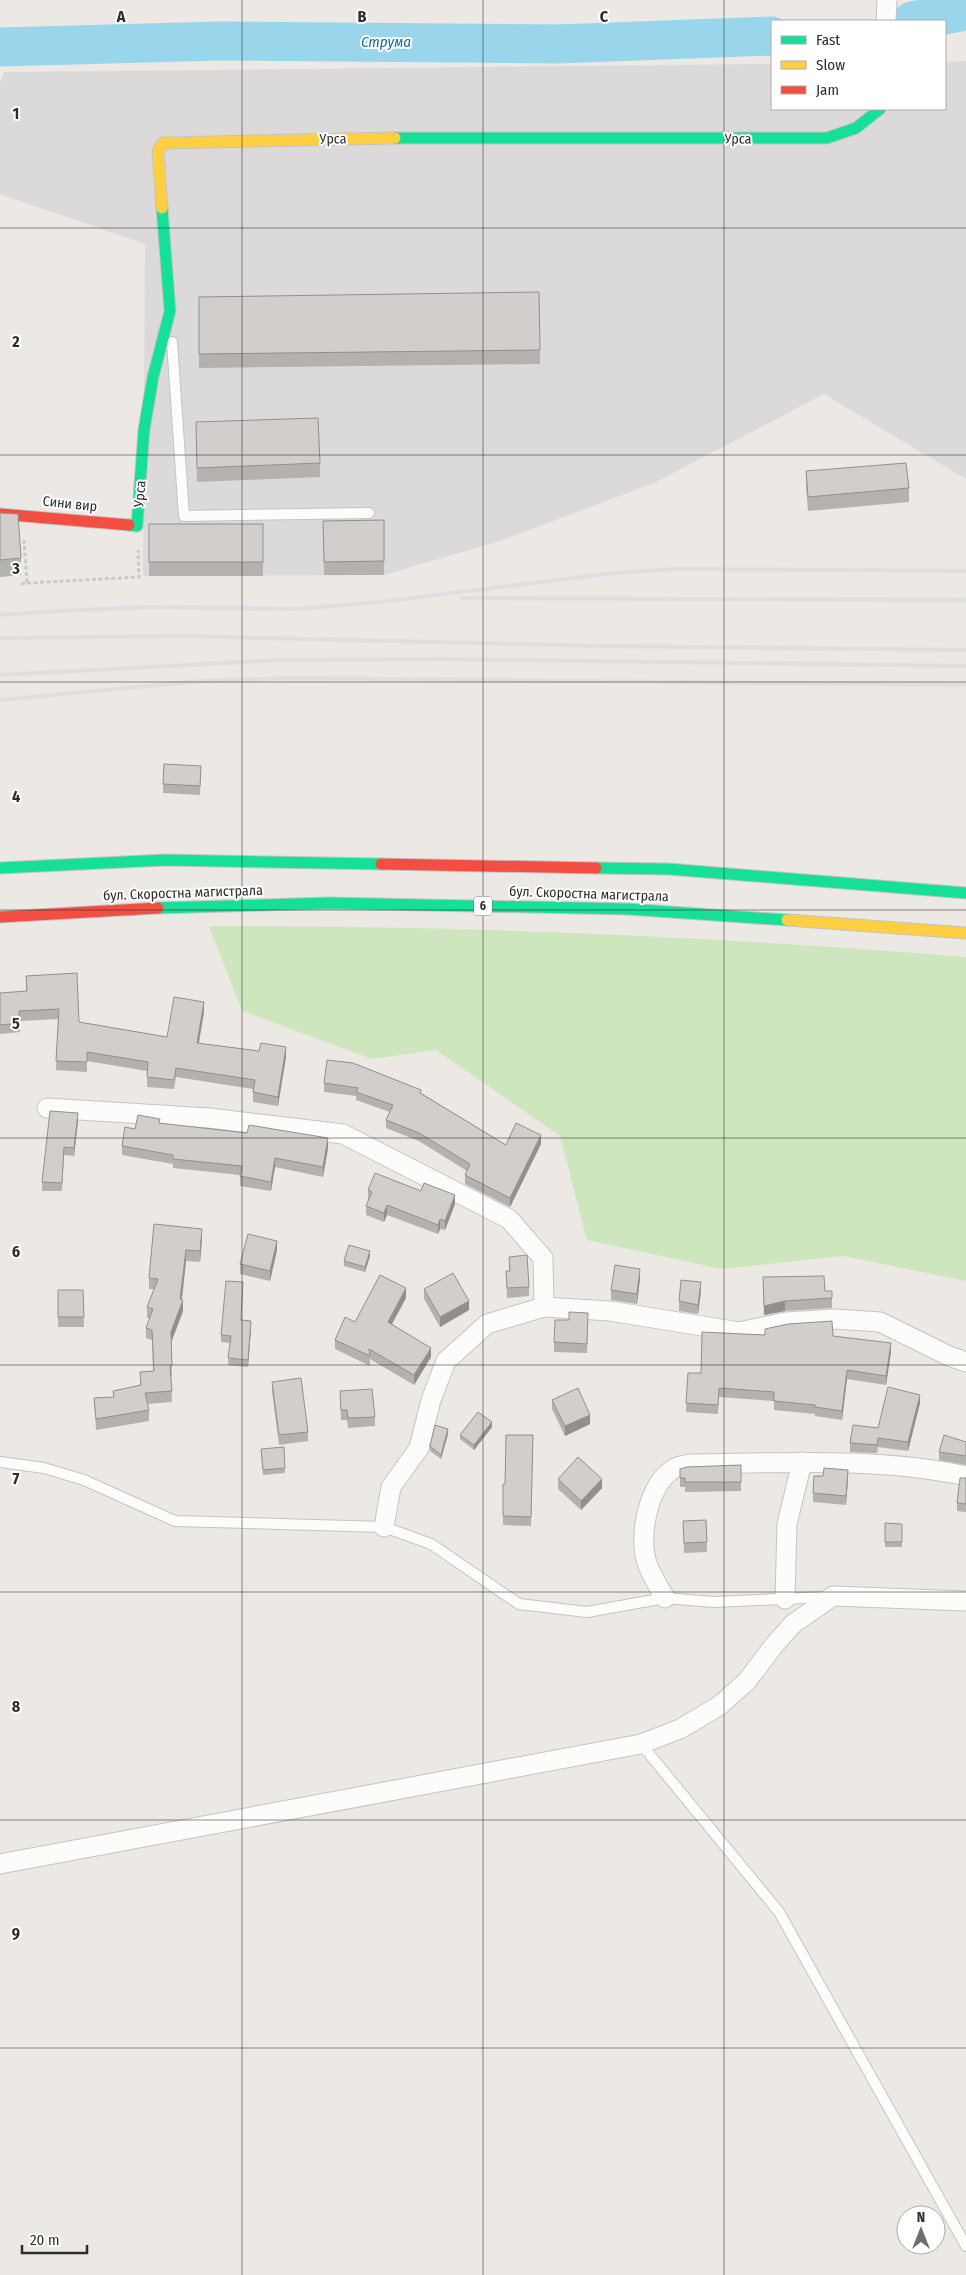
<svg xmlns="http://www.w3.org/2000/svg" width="966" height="2275" font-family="'Fira Sans Condensed',sans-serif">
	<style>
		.industrial { fill: #dcd9db }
		.green { fill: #cee6be }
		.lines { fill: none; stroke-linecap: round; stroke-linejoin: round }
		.river { stroke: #99d6ec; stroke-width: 39 }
		.lane-casing { stroke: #c5c4c5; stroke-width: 12 }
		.street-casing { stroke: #c5c4c5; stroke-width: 21 }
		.fast-casing { stroke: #c5c4c5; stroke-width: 13 }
		.slow-casing { stroke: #c5c4c5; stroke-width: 13 }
		.jam-casing { stroke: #c5c4c5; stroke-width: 13 }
		.path { stroke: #c9c9c8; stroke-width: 3; stroke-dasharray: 4 2.5; stroke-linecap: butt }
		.lane { stroke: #fcfcfb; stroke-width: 10 }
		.street { stroke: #fcfcfb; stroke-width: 19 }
		.fast { stroke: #16e098; stroke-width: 11 }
		.slow { stroke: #ffcf43; stroke-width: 11 }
		.jam { stroke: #f24e42; stroke-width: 11 }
		.rail { stroke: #dfdfe1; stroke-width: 4 }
		.wall { fill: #b4b1af }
		.shaded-wall { fill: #92908e }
		.building { fill: #d1cecb; stroke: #92908e }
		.grid { fill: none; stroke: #2e2e2e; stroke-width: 1; stroke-opacity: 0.55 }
		.labels { text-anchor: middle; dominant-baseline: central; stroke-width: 4; stroke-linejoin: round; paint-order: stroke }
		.shield { fill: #fff; stroke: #6d6d6d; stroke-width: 1 }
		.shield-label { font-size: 12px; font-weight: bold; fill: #2e2e2e }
		.street-label { font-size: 14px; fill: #2e2e2e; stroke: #fff }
		.water-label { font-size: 15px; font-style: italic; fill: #0d6fa3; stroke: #fff }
		.grid-label { font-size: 16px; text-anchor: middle; font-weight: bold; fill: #2e2e2e; stroke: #fff; stroke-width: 4; stroke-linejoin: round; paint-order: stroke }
	</style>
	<rect width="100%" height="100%" fill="#ece8e4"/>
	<!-- industrial -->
	<path class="industrial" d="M966,61V479L824,394L654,483L500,541L384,575L143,576L145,244L0,194V83L4,72L772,64V109H945V62Z"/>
	<!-- green -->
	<path class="green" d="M209,926C462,926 714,936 966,957V1281L843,1256L721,1269L587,1240L560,1136L436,1050L372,1059L242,1011Z"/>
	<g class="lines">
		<!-- river -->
		<g class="river">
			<path d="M912,21L966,11"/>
			<path d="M0,47L219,41L557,44L772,36"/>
		</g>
		<defs>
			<g id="lane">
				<path d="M172,342L184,516L369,513"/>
				<path d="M0,1462L44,1468L84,1480L175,1521L384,1527L431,1544L519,1604L587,1612L665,1598L714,1602L827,1597"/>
				<path d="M641,1744L779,1912L966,2246"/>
			</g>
			<g id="street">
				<path d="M886,21L887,0"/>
				<path d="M47,1108L209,1118L343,1134L509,1219L543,1258L544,1307"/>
				<path d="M384,1527L391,1487L419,1448L431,1400L446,1361L487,1324L544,1307L610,1311L739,1332L786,1322L835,1319L880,1322L949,1356L966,1362"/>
				<path d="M665,1598C659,1587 651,1575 647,1563C638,1535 648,1484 675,1468C679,1466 686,1465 690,1464C782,1463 876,1457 966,1476"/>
				<path d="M785,1599L787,1524L802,1462"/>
				<path d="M0,1864L641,1744L680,1729L719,1706L747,1681L775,1644L793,1624L833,1596L966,1601"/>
			</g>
			<g id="fast">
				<path d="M395,138H827L856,128L880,109"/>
				<path d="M129,525L137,526L144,430L153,377L170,311L162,208"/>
				<path d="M0,868L165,860L381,864"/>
				<path d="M596,868L668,869L966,893"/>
				<path d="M158,908L329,903L627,909L787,920"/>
			</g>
			<g id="slow">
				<path d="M162,208L158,151L163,143L395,138"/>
				<path d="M787,920L966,933"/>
			</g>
			<g id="jam">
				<path d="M0,514L129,525"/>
				<path d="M381,864L596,868"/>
				<path d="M0,917L158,908"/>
			</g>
		</defs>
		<!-- lane casing -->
		<use href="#lane" class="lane-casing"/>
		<!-- street casing -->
		<use href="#street" class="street-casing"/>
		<!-- fast casing -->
		<use href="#fast" class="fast-casing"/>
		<!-- slow casing -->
		<use href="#slow" class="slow-casing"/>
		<!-- jam casing -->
		<use href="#jam" class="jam-casing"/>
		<!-- path -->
		<g class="path">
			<path d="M27,583L139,577L138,550"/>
			<path d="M21,584L27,583L24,540"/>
		</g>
		<!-- lane -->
		<use href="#lane" class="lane"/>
		<!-- street -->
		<use href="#street" class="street"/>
		<!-- fast -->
		<use href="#fast" class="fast"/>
		<!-- slow -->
		<use href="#slow" class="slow"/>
		<!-- jam -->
		<use href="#jam" class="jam"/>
		<!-- rail -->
		<g class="rail">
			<path d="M462,598L966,600"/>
			<path d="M0,615L60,611L150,607L297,609L380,602L614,573L676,569L966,571"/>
			<path d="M0,638L184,636L603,646L966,650"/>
			<path d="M0,675L280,660L441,659L966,666"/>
			<path d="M0,700L201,681L297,678L966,685"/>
		</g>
	</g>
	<!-- wall -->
	<g class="wall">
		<path d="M539,292L540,364L199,368V297Z"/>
		<path d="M196,422L320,463V477L197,482Z"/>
		<path d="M806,471L909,488V502L808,511L806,485Z"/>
		<path d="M0,513L21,558V575L0,577Z"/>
		<path d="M384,520V575H324L323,521Z"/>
		<rect x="149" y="524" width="114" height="52"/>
		<path d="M201,775L200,795L163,793V784Z"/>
		<path d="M26,976L79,1022L167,1037L204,1012L199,1043L286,1057L278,1106L253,1102V1089L176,1077L174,1089L147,1087V1071L87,1061V1072L56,1070L58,1019L20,1021V1032L0,1034V993L26,991Z"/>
		<path d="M324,1083L421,1093L506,1145L541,1144L510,1207L465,1184V1175L467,1171L419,1141L386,1128V1120L390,1112L356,1100V1096L324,1092Z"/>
		<path d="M78,1121L74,1156L64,1155L62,1191H42V1182Z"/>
		<path d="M160,1123L328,1148L323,1177L275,1167L271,1191L240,1186V1175L173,1168V1164L122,1155V1146L135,1129Z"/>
		<path d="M368,1190L455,1204L445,1230L440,1229L438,1234L387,1215L384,1222L366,1215V1206L368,1200Z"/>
		<path d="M154,1224L202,1239L200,1262L186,1261L182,1300L183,1311L171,1342L172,1376L171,1377L172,1402L147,1404L149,1410V1421L96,1430L94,1398L113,1397V1391L140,1385V1372L153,1371L152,1340L146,1338V1328L150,1319L147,1318V1307L154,1289H149V1278Z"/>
		<path d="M277,1250L270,1281L240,1274V1264Z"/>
		<path d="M370,1256L365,1272L344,1266V1261Z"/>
		<path d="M509,1257L529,1287V1296L507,1298L506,1271H509Z"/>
		<path d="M763,1277L825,1291H832V1308L785,1311L764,1315Z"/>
		<path d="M640,1279L637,1304L611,1300V1290Z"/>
		<path d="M424,1289L469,1310L440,1327L424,1299Z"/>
		<path d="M58,1290H83L84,1327H58Z"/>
		<path d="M701,1291L698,1314L679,1311V1301Z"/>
		<path d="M406,1298L392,1324L431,1357L414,1385L370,1359V1366L335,1349V1340L355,1322Z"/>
		<path d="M242,1320L251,1328L248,1367L228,1365L230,1343L221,1342V1335Z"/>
		<path d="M588,1322L587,1353L554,1352V1342Z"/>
		<path d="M765,1335L833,1336L891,1352L886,1385L847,1379L842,1420L815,1416V1414L774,1410V1401L719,1397L718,1414L686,1412V1403L701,1373Z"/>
		<path d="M272,1382L308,1432V1441L279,1445L272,1391Z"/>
		<path d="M340,1391L375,1417V1426L348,1428L347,1420H341Z"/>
		<path d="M552,1400L590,1424L565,1436L552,1409Z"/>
		<path d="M920,1403L908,1451L878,1447L877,1453L850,1452V1443L878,1428Z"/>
		<path d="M492,1427L474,1450L460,1439V1435Z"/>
		<path d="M448,1434L441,1459L430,1451V1446Z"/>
		<path d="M533,1435L531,1526L503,1525V1484H505Z"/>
		<path d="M966,1442V1465L939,1460V1452Z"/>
		<path d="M261,1454L285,1468V1473L263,1475Z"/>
		<path d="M741,1465V1491L685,1492V1487H680V1469Z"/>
		<path d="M966,1478V1512L957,1511V1503Z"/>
		<path d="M558,1479L602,1488L581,1510L558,1489Z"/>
		<path d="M848,1479L846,1505L813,1502V1493Z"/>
		<path d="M706,1520L707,1552L684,1553L683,1521Z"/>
		<path d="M885,1523L902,1524V1547H885Z"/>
	</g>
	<!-- shaded-wall -->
	<g class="shaded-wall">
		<path d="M204,1002V1012L197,1052V1043Z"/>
		<path d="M286,1047V1057L278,1106V1097Z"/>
		<path d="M78,1113V1121L74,1156V1148Z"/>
		<path d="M541,1135V1144L510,1207V1198Z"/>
		<path d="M328,1138V1148L323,1177V1167Z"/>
		<path d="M275,1158V1167L271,1191V1182Z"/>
		<path d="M455,1195V1204L445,1230V1221Z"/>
		<path d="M387,1205V1215L384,1222V1213Z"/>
		<path d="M440,1219V1229L438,1234V1225Z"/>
		<path d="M202,1229V1239L200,1262V1251Z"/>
		<path d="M277,1241V1250L270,1281V1271Z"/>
		<path d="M186,1250V1261L181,1305L183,1300V1311L171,1343V1332L180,1299Z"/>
		<path d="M370,1251V1256L365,1272V1267Z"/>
		<path d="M640,1269V1279L637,1304V1294Z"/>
		<path d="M701,1282V1291L698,1314V1305Z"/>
		<path d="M406,1288V1298L388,1331V1322Z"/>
		<path d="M469,1301V1310L440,1327V1317Z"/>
		<path d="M785,1301V1311L764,1315V1306Z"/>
		<path d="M251,1321V1328L248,1367V1360Z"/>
		<path d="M891,1343V1352L886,1385V1376Z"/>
		<path d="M431,1348V1357L414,1385V1375Z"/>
		<path d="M847,1370V1379L842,1420V1411Z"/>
		<path d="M920,1395V1403L908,1451V1442Z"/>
		<path d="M590,1415V1424L565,1436V1426Z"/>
		<path d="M492,1422V1427L474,1450V1445Z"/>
		<path d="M448,1429V1434L441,1459V1455Z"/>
		<path d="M848,1470V1479L846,1505V1496Z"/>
		<path d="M602,1479V1488L581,1510V1501Z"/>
	</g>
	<!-- building -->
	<g class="building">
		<path d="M539,292L540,350L199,354V297Z"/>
		<path d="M318,418L320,463L197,468L196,422Z"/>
		<path d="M906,463L909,488L808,497L806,471Z"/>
		<path d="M0,513L18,514L21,558L0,560Z"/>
		<path d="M384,520V561L324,562L323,521Z"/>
		<rect x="149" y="524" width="114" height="38"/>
		<path d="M164,764L201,766L200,786L163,784Z"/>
		<path d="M77,973L79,1022L167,1037L174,997L204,1002L197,1043L259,1051L261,1043L286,1047L278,1097L253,1092L255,1080L176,1068L174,1080L147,1077L148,1062L87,1052V1062L56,1061L59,1009L19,1011L20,1023L0,1025V993L27,991L26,976Z"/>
		<path d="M327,1060L353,1063L421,1090L420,1093L506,1145L516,1123L541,1135L510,1198L465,1175L470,1164L419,1133L386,1120L393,1105L356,1092L358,1088L324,1083Z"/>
		<path d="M50,1111L78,1113L74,1148L64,1147L62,1183L42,1182Z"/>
		<path d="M138,1115L160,1119L159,1123L247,1133L249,1125L328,1138L323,1167L275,1158L271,1182L240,1176L242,1166L173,1159V1155L122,1146L125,1127L135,1129Z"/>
		<path d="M375,1173L421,1191L424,1183L455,1195L445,1221L440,1219L438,1225L387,1205L384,1213L366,1206L372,1192L368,1190Z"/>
		<path d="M154,1224L202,1229L200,1251L186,1250L180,1299L183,1300L171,1332L172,1366H170L172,1391L145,1393L149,1410L96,1419L94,1398L114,1397L113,1391L141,1385L140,1372L154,1371L152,1330L146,1328L153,1309L147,1307L158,1279L149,1278Z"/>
		<path d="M248,1234L277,1241L270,1271L240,1264Z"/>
		<path d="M349,1245L370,1251L365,1267L344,1261Z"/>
		<path d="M527,1255L529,1287L507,1288L506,1271H510L509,1257Z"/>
		<path d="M615,1265L640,1269L637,1294L611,1290Z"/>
		<path d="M453,1273L469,1301L440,1317L424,1289Z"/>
		<path d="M380,1275L406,1288L388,1322L431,1348L414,1375L369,1349L370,1356L335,1340L345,1317L355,1322Z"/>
		<path d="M824,1276L825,1291H832V1298L785,1301L764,1306L763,1277Z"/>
		<path d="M681,1280L701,1282L698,1305L679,1301Z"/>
		<path d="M226,1281L243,1282L241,1320L251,1321L248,1360L228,1358L231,1336L221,1335Z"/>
		<path d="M58,1290H83L84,1317H58Z"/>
		<path d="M569,1312L588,1313L587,1344L554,1342L555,1320H569Z"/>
		<path d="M832,1321L833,1336L891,1343L886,1376L847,1370L842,1411L815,1407V1405L774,1401V1392L719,1388L718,1405L686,1403L688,1373H701L702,1332L765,1335V1329L788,1324Z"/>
		<path d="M301,1378L308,1432L279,1435L272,1382Z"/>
		<path d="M888,1387L920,1395L908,1442L878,1438L877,1445L850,1443L853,1425L878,1428Z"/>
		<path d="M578,1388L590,1415L565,1426L552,1400Z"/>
		<path d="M372,1389L375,1417L348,1418L347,1410H341L340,1391Z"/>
		<path d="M478,1412L492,1422L474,1445L460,1435Z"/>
		<path d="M435,1425L448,1429L441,1455L430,1446Z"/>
		<path d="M506,1435H533L531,1517L503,1516V1484H505Z"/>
		<path d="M944,1435L966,1442V1456L939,1452Z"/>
		<path d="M284,1447L285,1468L263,1470L261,1449Z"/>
		<path d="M578,1457L602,1479L581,1501L558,1479Z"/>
		<path d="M741,1465V1482H685V1478H680V1469L687,1467Z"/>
		<path d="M824,1468L848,1470L846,1496L813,1493L814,1476H823Z"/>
		<path d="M960,1478H966V1504L957,1503Z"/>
		<path d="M706,1520L707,1542L684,1543L683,1521Z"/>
		<path d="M885,1523L902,1524V1542H885Z"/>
	</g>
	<!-- grid -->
	<path class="grid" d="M242,0V2275M483,0V2275M724,0V2275M0,228H966M0,455H966M0,682H966M0,910H966M0,1138H966M0,1365H966M0,1592H966M0,1820H966M0,2048H966"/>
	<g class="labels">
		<!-- shield labels -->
		<rect class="shield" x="474" y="896.5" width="18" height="19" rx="4"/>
		<g class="shield-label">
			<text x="483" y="906">6</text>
		</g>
		<!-- street labels -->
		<g class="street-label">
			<text transform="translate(333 139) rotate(-1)">Урса</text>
			<text transform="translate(738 139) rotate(1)">Урса</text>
			<text transform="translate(140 494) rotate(-85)">Урса</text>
			<text transform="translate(70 504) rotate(6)">Сини вир</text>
			<text transform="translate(183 893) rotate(-2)">бул. Скоростна магистрала</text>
			<text transform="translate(589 894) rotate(2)">бул. Скоростна магистрала</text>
		</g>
		<!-- water labels -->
		<g class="water-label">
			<text x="386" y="42">Струма</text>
		</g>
	</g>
	<g class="grid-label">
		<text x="121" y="22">A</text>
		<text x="362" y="22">B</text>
		<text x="604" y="22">C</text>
		<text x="16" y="119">1</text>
		<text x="16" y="347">2</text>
		<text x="16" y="574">3</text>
		<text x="16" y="802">4</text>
		<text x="16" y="1029">5</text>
		<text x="16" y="1257">6</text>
		<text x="16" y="1484">7</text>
		<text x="16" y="1712">8</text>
		<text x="16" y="1939">9</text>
	</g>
	<!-- legend -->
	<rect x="771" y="20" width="175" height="90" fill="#ffffff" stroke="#ababab"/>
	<rect x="781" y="36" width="25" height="8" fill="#16e098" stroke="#ababab"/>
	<text x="816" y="45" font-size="15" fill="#2e2e2e">Fast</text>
	<rect x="781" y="61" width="25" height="8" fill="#ffcf43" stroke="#ababab"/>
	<text x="816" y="70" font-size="15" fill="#2e2e2e">Slow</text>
	<rect x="781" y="86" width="25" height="8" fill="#f24e42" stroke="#ababab"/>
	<text x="816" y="95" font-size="15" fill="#2e2e2e">Jam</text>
	<!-- north arrow -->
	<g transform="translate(921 2230)"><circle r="24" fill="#ffffff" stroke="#ababab"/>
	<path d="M0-4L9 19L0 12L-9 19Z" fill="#706f6e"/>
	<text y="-8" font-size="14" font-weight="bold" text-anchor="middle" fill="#2e2e2e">N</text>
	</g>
	<!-- scale -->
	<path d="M22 2245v8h65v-8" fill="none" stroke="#2e2e2e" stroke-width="2.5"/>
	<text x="30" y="2245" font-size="15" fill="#2e2e2e" stroke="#ffffff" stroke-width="4" paint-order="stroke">20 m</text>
</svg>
